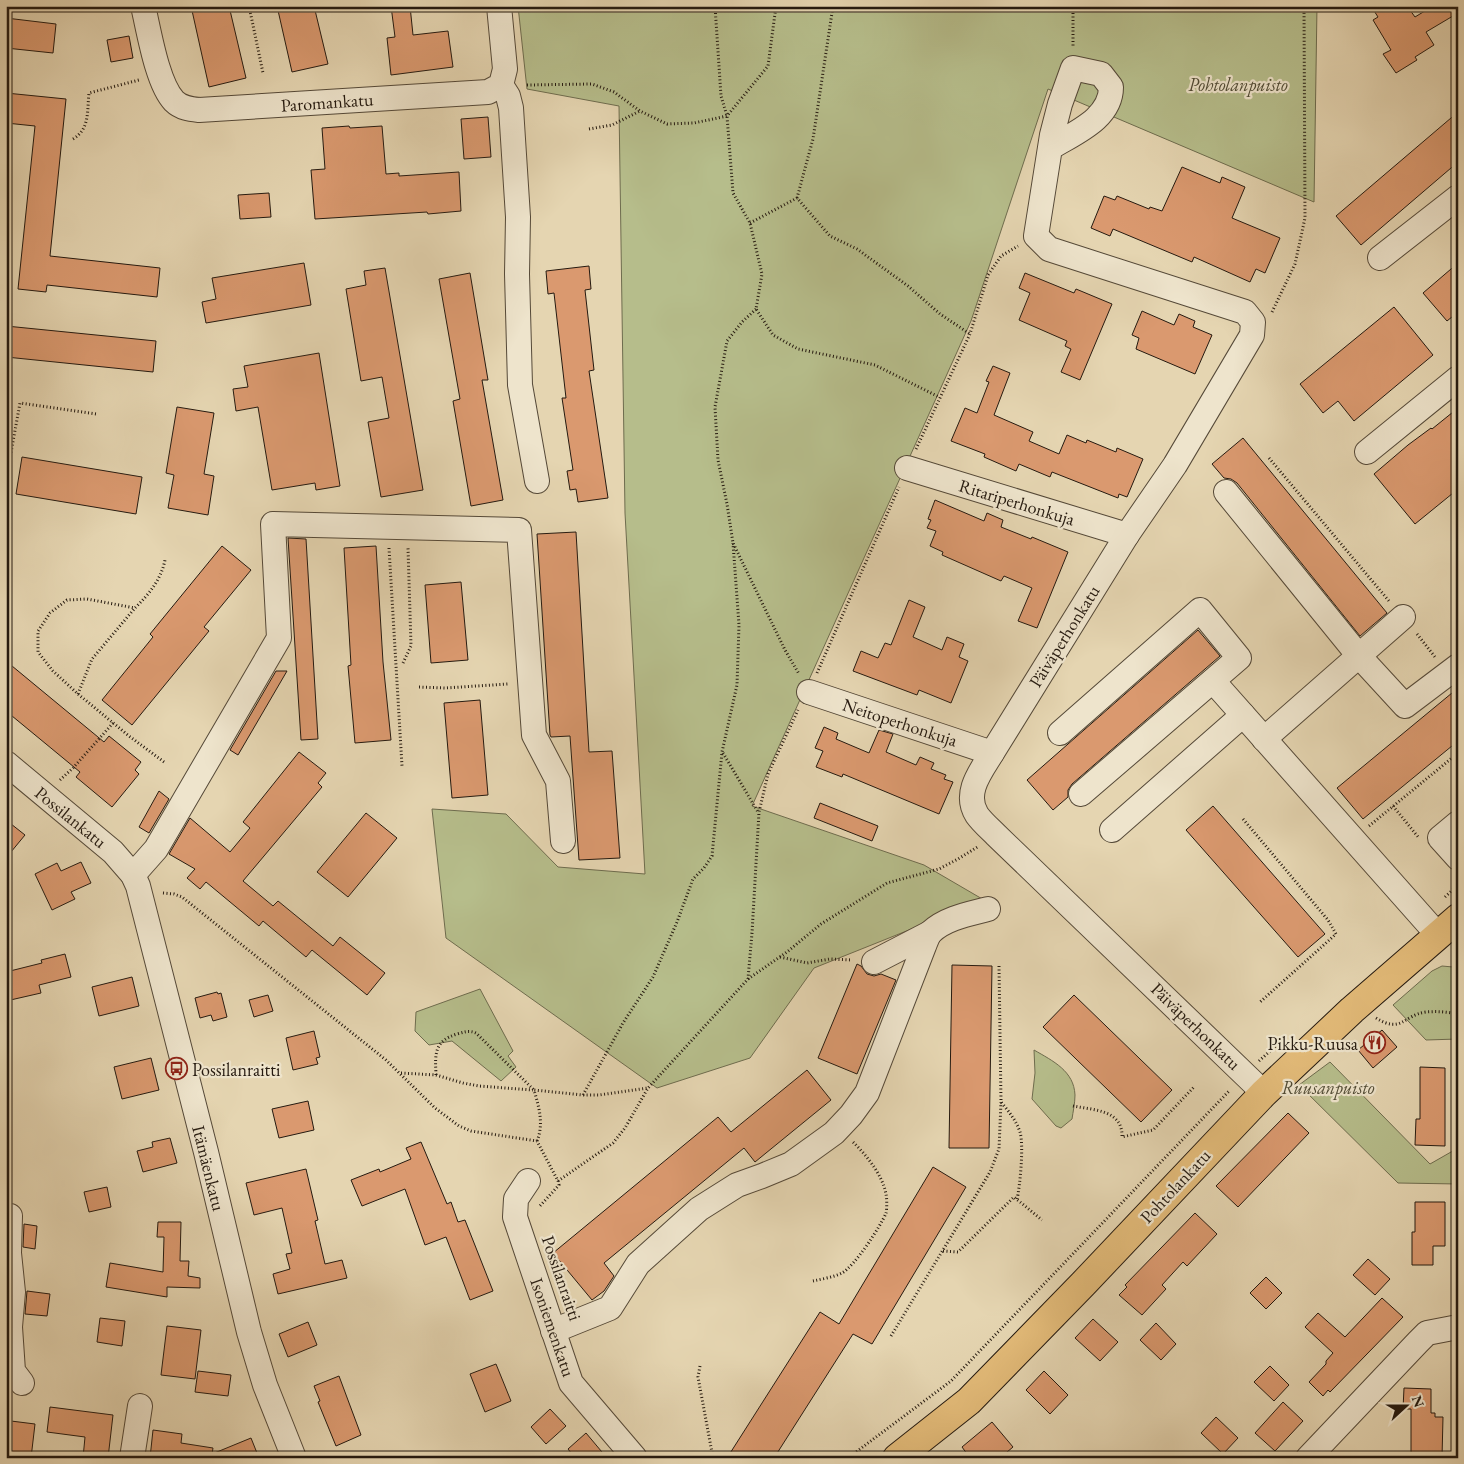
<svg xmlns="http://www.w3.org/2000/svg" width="1464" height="1464" font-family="'EB Garamond',serif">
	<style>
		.green { fill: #b6bd8b; stroke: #6e6c4e }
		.building { fill: #da996f; stroke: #251a10 }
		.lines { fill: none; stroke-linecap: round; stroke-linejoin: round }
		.minor-casing { stroke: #554938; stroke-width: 26 }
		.major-casing { stroke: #251a10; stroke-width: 30 }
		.path { stroke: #251a10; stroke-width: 3; stroke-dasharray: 1 2.5; stroke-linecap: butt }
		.minor { stroke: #eee4cc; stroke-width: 24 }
		.major { stroke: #e2ba78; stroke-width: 28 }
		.labels { text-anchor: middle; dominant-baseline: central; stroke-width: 4.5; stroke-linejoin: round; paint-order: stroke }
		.park-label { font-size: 18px; font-style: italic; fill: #504b35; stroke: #eee4cc }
		.street-label { font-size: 18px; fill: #251a10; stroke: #eee4cc }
		.poi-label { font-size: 18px; fill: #251a10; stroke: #eee4cc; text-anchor: end }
	</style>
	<rect width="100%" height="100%" fill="#e5d5b1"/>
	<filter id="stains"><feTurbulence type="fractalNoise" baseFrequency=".004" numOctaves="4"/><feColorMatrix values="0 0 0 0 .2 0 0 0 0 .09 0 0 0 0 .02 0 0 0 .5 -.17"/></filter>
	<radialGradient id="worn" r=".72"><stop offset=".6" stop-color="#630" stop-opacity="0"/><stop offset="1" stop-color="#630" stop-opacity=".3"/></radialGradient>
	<!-- green -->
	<g class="green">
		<path d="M518,6H1317L1314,202L1048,89L971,321L752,806L924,865L984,900L814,968L750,1058L657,1088L446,938L432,809L506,814L558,867L645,874L625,513L619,106L527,89Z"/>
		<path d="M1442,966L1453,967L1458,970V1039L1426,1040L1393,1005L1432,971Z"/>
		<path d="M480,989L513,1051L508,1056L516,1067L501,1081L452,1041L429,1045L415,1031L416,1012Z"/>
		<path d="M1034,1050C1053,1061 1074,1071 1075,1095C1075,1103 1073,1112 1072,1119L1061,1128L1056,1126L1032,1099L1035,1073Z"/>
		<path d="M1330,1062L1430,1164L1458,1148V1184L1398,1183L1299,1085Z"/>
	</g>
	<!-- building -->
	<g class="building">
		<path d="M191,6H229L246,78L209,87Z"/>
		<path d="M277,6H314L328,64L292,72Z"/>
		<path d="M391,6H410L413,35L448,31L453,67L391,75L387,38L395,37Z"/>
		<path d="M1371,6H1407L1415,17L1433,6H1458V13L1426,32L1434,45L1415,57L1417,60L1396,73L1383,54L1391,50L1373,20L1378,17Z"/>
		<path d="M6,18L56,24L53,53L6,48Z"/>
		<path d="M129,36L133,58L111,62L107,40Z"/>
		<path d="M6,93L66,99L50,256L160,268L157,297L47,285L46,292L18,289L35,126L6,123Z"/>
		<path d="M1458,112V162L1361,245L1336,216Z"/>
		<path d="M488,117L491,157L464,159L461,119Z"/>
		<path d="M349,126L350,128L382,126L386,174L399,173V176L459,172L461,211L428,214L427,212L315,219L311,170L325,169L322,128Z"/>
		<path d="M1182,167L1220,183L1222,177L1245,187L1232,218L1280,238L1265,273L1256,269L1250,282L1194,257L1192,262L1113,229L1110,236L1091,228L1104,196L1115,200L1117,196L1149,209L1150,207L1162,211Z"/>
		<path d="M269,193L271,217L240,219L238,195Z"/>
		<path d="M304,263L311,305L206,323L202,302L216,299L212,278Z"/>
		<path d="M1458,263V312L1447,321L1423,293Z"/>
		<path d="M589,266L591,289L585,290L594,370L589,371L608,498L578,502L576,489L570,490L567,471L573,470L562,398H566L554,293L548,294L546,271Z"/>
		<path d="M385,268L423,490L381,497L368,422L389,418L382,377L361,381L346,289L366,285L364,271Z"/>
		<path d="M470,273L488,380H482L503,500L471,506L453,401L460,399L439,279Z"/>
		<path d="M1025,273L1074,293L1076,289L1112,304L1080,380L1061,372L1071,349L1065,346L1067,341L1019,320L1030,293L1019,288Z"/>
		<path d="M1394,307L1433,355L1354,421L1338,401L1323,413L1300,384Z"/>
		<path d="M1142,311L1174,325L1179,314L1195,321L1193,327L1212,335L1195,374L1136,349L1139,338L1132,335Z"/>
		<path d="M6,326L156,341L153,372L6,357Z"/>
		<path d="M319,353L340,486L316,490L315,483L272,490L258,407L236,411L233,389L248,387L244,366Z"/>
		<path d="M993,366L1010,373L994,415L1033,432L1029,441L1059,454L1067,435L1086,443L1087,440L1116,452L1117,448L1143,459L1127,497L1119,494L1118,498L1052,472L1050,477L1019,464L1016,471L984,457L985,454L951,441L965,408L977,413L989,382L986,381Z"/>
		<path d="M177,407L214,413L204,474L214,476L208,515L168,508L174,475L166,473Z"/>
		<path d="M1458,408V489L1415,524L1374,474L1408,445L1431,428L1432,429Z"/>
		<path d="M1243,438L1387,613L1360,636L1237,483L1231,479L1224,478L1212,464Z"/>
		<path d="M22,457L142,477L136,514L16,494Z"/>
		<path d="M935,500L984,521L987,513L1003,520L1001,527L1031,539L1032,537L1068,552L1037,628L1018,621L1032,588L1004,576L1001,581L942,555L943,552L930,546L936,531L927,528L931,520L928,519Z"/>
		<path d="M576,532L589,752L612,751L620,858L579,860L570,736L551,737L550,735L537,534Z"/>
		<path d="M288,538L306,539L318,739L301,740Z"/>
		<path d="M222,546L251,570L204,627L209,631L132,725L102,700L153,637L150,634Z"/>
		<path d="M376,546L383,662L391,740L355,743L348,666L351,665L344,548Z"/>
		<path d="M461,582L468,660L431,663L425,585Z"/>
		<path d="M909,600L925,607L913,637L942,650L947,637L964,644L959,657L968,661L951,703L919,690L917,695L853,671L861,651L878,658L885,643L891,645Z"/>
		<path d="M1198,630L1220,656L1072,784L1068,790V797L1053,810L1027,780Z"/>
		<path d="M6,661L104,742L109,736L141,762L135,770L139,774L112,807L76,777L80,772L6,711Z"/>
		<path d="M276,671H287L238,755L230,750Z"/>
		<path d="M1458,688V741L1363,819L1337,788Z"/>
		<path d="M480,700L488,795L452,798L444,703Z"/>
		<path d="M824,727L838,733L836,739L869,753L879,730L893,734L886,752L916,765L920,757L934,763L931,769L946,775L944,779L953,782L939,814L843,774L842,777L816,767L823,751L815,748Z"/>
		<path d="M299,752L326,773L318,783L322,787L243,881L273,906L278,901L333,946L340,937L385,973L367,995L312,950L306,957L263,921L259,926L206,882L200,889L187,878L195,869L169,854L190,818L230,852L250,828L243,822Z"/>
		<path d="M159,791L169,799L149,833L139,827Z"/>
		<path d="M820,803L878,826L872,841L814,818Z"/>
		<path d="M1213,806L1325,934L1298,957L1186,830Z"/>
		<path d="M366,813L397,838L348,897L317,872Z"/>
		<path d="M6,820L25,835L6,858Z"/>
		<path d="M81,862L91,883L71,892L75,899L52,910L35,874L57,863L61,871Z"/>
		<path d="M65,954L71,977L39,985L41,993L6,1001V972L42,963L41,960Z"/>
		<path d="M857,964L861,966L867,974L874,976L881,974L896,980L857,1074L818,1058Z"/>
		<path d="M952,965L992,966L989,1148H949Z"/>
		<path d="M132,977L139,1006L99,1016L92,987Z"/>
		<path d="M217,992L218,994L221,993L227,1017L213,1021L211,1015L200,1018L195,998Z"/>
		<path d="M268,995L273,1011L254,1017L249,1000Z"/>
		<path d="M1074,995L1172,1090L1141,1122L1043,1027Z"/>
		<path d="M1382,1030L1397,1047L1373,1068L1358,1050Z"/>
		<path d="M314,1031L320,1057L316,1058L318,1064L293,1070L286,1038Z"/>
		<path d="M151,1058L159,1090L122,1099L114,1067Z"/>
		<path d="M1420,1067L1445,1068V1146L1415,1145L1416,1119H1420Z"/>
		<path d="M807,1070L831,1100L755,1162L744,1148L604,1263L614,1276L604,1291L592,1300L553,1253L718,1117L731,1132Z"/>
		<path d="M308,1101L314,1130L279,1138L272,1109Z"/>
		<path d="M1288,1113L1309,1133L1238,1207L1216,1186Z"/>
		<path d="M170,1138L177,1163L143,1172L137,1151L153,1147L152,1142Z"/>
		<path d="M421,1142L447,1204L451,1202L458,1222L465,1220L493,1291L470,1300L446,1237L425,1245L405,1189L362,1206L351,1180L379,1169L380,1172L411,1159L406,1148Z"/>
		<path d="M933,1167L966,1187L872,1344L853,1334L774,1458H727L820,1312L839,1324Z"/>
		<path d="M306,1169L318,1220L315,1221L325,1264L342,1260L347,1278L278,1294L273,1274L290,1269L286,1254L292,1253L282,1208L254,1215L246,1183Z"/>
		<path d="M107,1187L111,1207L89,1212L84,1192Z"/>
		<path d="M1415,1202H1445V1246H1433V1265H1412V1232H1415Z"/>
		<path d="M1195,1213L1217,1234L1187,1266L1183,1262L1162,1285L1166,1289L1142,1315L1119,1295L1127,1287L1125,1285Z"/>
		<path d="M158,1222H181L180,1261H189L188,1276L200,1278V1288L167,1287V1297L106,1287L110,1263L163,1272L164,1237H157Z"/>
		<path d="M24,1224L37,1226L35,1249L23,1247Z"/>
		<path d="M1368,1259L1390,1279L1375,1295L1353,1275Z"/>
		<path d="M1266,1277L1282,1293L1266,1309L1250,1293Z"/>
		<path d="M27,1291L50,1294L47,1316L25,1314Z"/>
		<path d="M1382,1298L1403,1317L1330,1392L1328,1390L1323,1396L1309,1382L1326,1364V1361L1333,1353L1305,1327L1318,1313L1345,1337Z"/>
		<path d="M100,1318L125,1321L122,1346L97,1342Z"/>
		<path d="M1093,1319L1118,1342L1100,1361L1075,1338Z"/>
		<path d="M308,1322L317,1345L288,1357L279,1334Z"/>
		<path d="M1156,1323L1176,1344L1161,1360L1140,1340Z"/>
		<path d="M167,1326L201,1330L195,1379L161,1375Z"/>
		<path d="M496,1364L511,1401L485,1412L470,1374Z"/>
		<path d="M1270,1366L1289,1385L1274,1401L1254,1382Z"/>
		<path d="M198,1371L231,1375L228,1396L195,1392Z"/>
		<path d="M1044,1371L1068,1395L1050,1414L1026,1390Z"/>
		<path d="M339,1376L361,1435L336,1446L318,1402L320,1401L314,1386Z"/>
		<path d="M1404,1388L1431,1389V1413H1435V1417H1443L1442,1458H1411V1409H1403Z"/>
		<path d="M1283,1402L1303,1421L1275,1451L1255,1433Z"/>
		<path d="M50,1407L113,1415L108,1458H83L85,1437L47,1432Z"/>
		<path d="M550,1409L566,1426L546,1444L531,1427Z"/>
		<path d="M1216,1417L1238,1438L1223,1454L1201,1433Z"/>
		<path d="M11,1421L35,1424L31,1458H6L8,1443H6V1424H11Z"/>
		<path d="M992,1422L1013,1447L1000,1458H970L962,1447Z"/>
		<path d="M153,1430L182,1434L181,1443L213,1448L212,1454L251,1438L259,1458H150Z"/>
		<path d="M586,1433L607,1458H575L568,1449Z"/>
	</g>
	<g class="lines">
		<defs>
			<g id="minor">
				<path d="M143,6C149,31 157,83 174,101C181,108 190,109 199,110L488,92L501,85L505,69L499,6"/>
				<path d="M501,85L508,96L511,108L518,217L517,274L520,385L537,481"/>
				<path d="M1050,148C1074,133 1111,119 1111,87L1101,74L1073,68L1060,104L1052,135L1036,236L1049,249L1245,312L1253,322L1252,335L1175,465L1127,535L992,753C981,771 963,793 977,815C982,822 990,829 996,835L1264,1093"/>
				<path d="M1380,258L1458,197"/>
				<path d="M1367,452L1458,378"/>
				<path d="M907,468L1127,535"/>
				<path d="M1226,492L1359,656L1405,706L1458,666"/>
				<path d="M1213,681L1438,935"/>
				<path d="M809,692L992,753"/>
				<path d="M1060,733L1200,610L1239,658L1081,794"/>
				<path d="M1264,739L1403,617"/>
				<path d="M6,763L113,852L133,875L138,886L206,1152L249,1332L265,1385L294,1458"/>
				<path d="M1458,823L1440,838L1458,858"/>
				<path d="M1112,830L1243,715"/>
				<path d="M133,875L156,849L279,638L273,524L519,530L534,735L558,781L563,841"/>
				<path d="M874,962L930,933"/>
				<path d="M528,1181L516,1199L515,1217L571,1383L635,1458"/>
				<path d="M10,1216L9,1253L13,1292L10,1327L13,1371L22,1383"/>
				<path d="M553,1331L610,1308L638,1264L699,1209L737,1185L762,1176L791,1164L834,1133L851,1115L867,1093L924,946C926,941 928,935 931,932C946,918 969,914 988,909"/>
				<path d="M132,1458L140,1406"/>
				<path d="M1308,1458L1418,1342L1427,1333L1458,1327"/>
			</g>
			<path id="major" d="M897,1458L969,1401L1083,1284L1264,1093L1352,1010L1458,918"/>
		</defs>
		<!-- minor casing -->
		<use href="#minor" class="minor-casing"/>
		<!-- major casing -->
		<use href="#major" class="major-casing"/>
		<!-- path -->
		<g class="path">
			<path d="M249,6L263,73"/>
			<path d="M715,6L721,96L727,116L733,193L750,223L762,274L756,309L773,335L798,349L875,365L939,397"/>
			<path d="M1073,6V48"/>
			<path d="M527,85L592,84L614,92L640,111L667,124L694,123L727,116L768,66L776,6"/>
			<path d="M589,129L612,125L640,111"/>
			<path d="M73,139C90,129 87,111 89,93L139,80"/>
			<path d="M797,198L813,139L833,6"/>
			<path d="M750,223L797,198L830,236L857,249L908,286L940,314L970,334"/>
			<path d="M756,309L742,322L727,341L715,407L718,460L727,504L733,543L785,650L799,674"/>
			<path d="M1272,312L1295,264L1305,218L1304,6"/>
			<path d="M916,449L970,334L988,275L1001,256L1018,246"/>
			<path d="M1269,458L1389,601"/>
			<path d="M6,480L20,403L96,414"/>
			<path d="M389,548L402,766"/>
			<path d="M1417,634L1435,657"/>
			<path d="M403,663L411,646L408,548"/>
			<path d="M817,673L899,487"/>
			<path d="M419,687L445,688L508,684"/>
			<path d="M78,694L92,659L135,608"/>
			<path d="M723,753L758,812"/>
			<path d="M164,762L129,736L78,694L53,671L38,652V631L50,613L67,600L87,599L135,608C149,594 161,580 165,560"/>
			<path d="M60,780L73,768L114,722"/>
			<path d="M1393,806L1419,838"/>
			<path d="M1243,819L1328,920L1336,934L1259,1003"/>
			<path d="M1369,826L1458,753"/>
			<path d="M163,893L174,894L182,897L386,1060L435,1108L459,1126L471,1131L537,1141L558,1181L559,1185L539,1207"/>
			<path d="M1445,897L1458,885"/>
			<path d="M780,957L807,963L830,959L852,960"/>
			<path d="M999,966L1001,1102C1009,1112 1016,1120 1020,1132C1024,1146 1020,1185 1017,1200"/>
			<path d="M748,979L787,952L821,924L887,883L939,869L958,859L979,846"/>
			<path d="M1376,1018C1402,1034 1403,1015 1426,1012C1437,1011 1448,1012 1458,1014"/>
			<path d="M1259,1061L1279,1043"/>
			<path d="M401,1073L436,1075L463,1083L479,1086L533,1090"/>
			<path d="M436,1075C435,1054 434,1041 457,1034C464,1032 469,1030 476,1033L534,1090"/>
			<path d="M583,1095L623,1023L653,977L677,922L693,879L704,868L712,856L722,752L737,685L739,625L733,543"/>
			<path d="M1073,1106C1094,1110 1123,1110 1122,1137L1153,1130L1194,1087"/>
			<path d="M537,1141C544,1124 539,1107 534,1090L583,1095H599L648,1088"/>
			<path d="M558,1181L613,1143L625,1128L648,1088L748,979L752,933L759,812L768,774L798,710"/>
			<path d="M943,1251L958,1252L1014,1197L1042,1220"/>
			<path d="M813,1281C822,1279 834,1277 842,1273C854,1267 881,1226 886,1213C887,1209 887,1199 886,1194C882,1174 867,1156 853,1142"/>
			<path d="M891,1336L990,1172L999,1149L1001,1102"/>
			<path d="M700,1366L698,1377L713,1458"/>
			<path d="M848,1458L951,1381L1230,1090"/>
		</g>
		<!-- minor -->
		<use href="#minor" class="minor"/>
		<!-- major -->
		<use href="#major" class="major"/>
	</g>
	<!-- icons -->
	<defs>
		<symbol id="restaurant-ring" viewBox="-11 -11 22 22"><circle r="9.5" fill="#eee4cc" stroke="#8f2418" stroke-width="1.5"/><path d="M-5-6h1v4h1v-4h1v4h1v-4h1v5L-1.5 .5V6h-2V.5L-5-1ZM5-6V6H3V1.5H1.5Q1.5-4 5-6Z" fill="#8f2418"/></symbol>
		<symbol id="bus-ring" viewBox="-11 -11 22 22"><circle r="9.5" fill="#eee4cc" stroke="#8f2418" stroke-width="1.5"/><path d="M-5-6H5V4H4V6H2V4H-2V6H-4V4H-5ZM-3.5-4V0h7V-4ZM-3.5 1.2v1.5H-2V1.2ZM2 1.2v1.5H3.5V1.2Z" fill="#8f2418"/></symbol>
	</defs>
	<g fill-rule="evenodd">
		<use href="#restaurant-ring" x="1362" y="1030" width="25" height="25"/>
		<use href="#bus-ring" x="164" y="1056" width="25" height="25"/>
	</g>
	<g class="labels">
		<!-- park labels -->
		<g class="park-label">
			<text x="1238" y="84">Pohtolanpuisto</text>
			<text x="1328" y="1087">Ruusanpuisto</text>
		</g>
		<!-- street labels -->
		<g class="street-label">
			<text transform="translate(327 102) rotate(-4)">Paromankatu</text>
			<text transform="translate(1017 502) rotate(17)">Ritariperhonkuja</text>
			<text transform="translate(1064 636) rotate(-58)">Päiväperhonkatu</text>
			<text transform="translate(900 722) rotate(18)">Neitoperhonkuja</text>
			<text transform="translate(71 817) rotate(39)">Possilankatu</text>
			<text transform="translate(1196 1026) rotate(44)">Päiväperhonkatu</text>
			<text transform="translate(209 1168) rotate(76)">Itämäenkatu</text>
			<text transform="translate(1175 1186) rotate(-47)">Pohtolankatu</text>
			<text transform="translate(562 1278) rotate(71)">Possilanraitti</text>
			<text transform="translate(553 1327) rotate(71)">Isoniemenkatu</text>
		</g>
		<!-- poi labels -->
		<g class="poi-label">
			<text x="1358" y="1043">Pikku-Ruusa</text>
			<text x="192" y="1069" text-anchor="start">Possilanraitti</text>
		</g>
	</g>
	<!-- margin -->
	<rect width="1464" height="1464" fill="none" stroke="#e5d5b1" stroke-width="25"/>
	<rect x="8" y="8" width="1449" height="1449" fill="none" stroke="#251a10" stroke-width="2.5"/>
	<rect x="12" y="12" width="1439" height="1439" fill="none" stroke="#251a10"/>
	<!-- north arrow -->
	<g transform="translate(1406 1406) rotate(69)" stroke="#eee4cc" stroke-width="4" paint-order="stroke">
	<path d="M0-4L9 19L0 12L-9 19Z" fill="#251a10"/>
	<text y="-8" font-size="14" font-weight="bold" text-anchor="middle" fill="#251a10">N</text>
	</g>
	<rect width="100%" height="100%" filter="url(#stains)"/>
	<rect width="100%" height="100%" fill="url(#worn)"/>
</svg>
